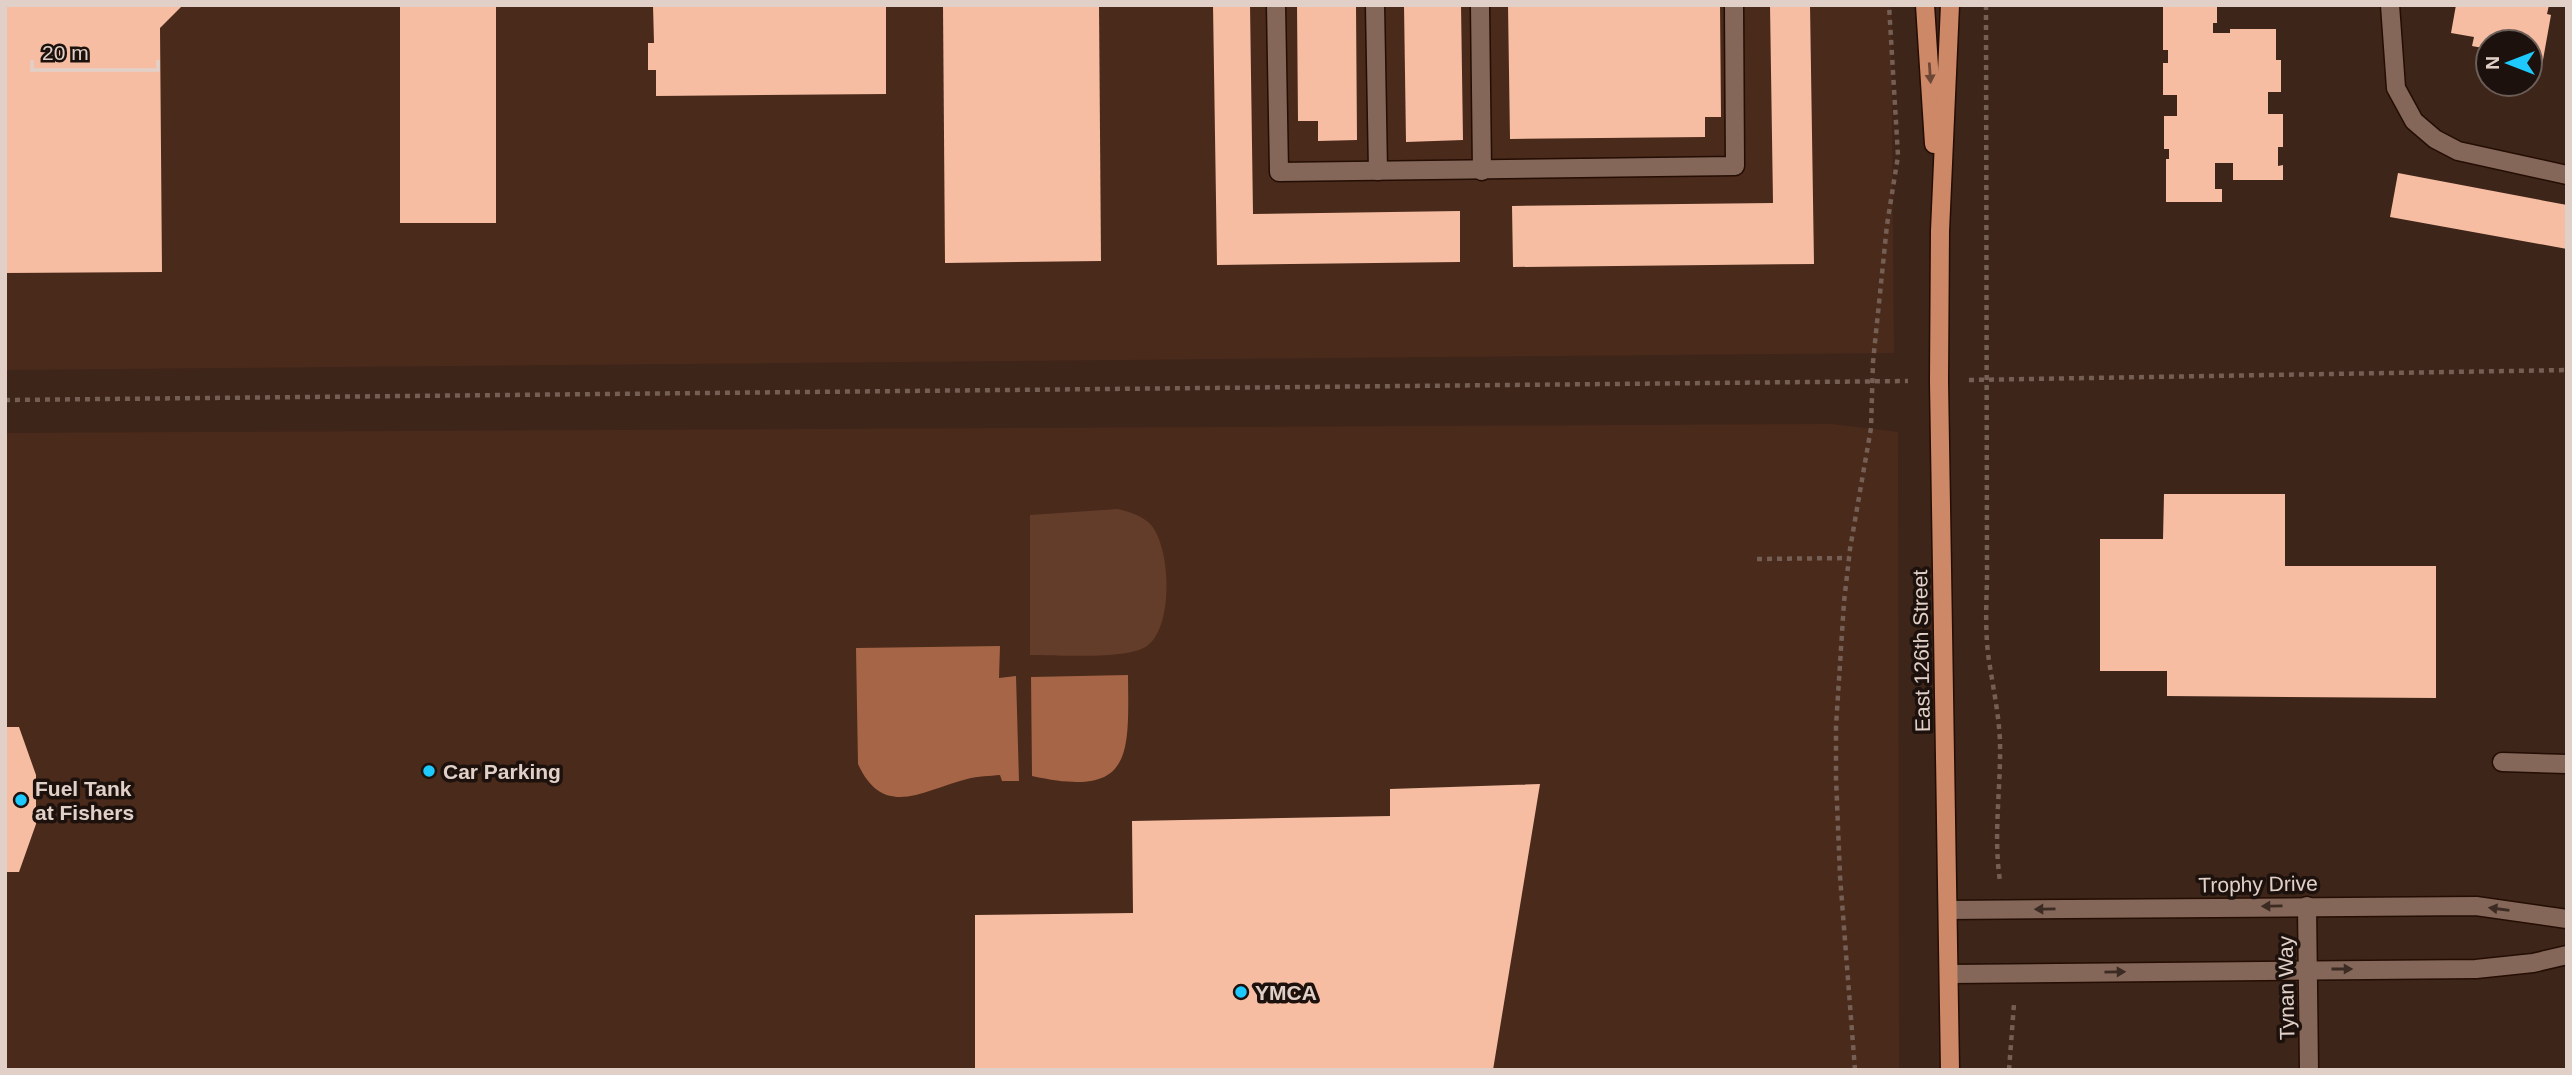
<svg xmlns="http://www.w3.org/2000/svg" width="2572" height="1075" font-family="Arial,sans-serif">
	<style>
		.built { fill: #4a2a1b }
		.green { fill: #643c2a }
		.water { fill: #a56546 }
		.building { fill: #f6bda3 }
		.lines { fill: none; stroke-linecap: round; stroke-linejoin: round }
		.minor-casing { stroke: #240d03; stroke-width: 21 }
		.major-casing { stroke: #240d03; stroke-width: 21 }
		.path { stroke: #755e54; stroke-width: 4.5; stroke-dasharray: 5 5; stroke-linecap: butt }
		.minor { stroke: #846759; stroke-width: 18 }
		.major { stroke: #cd8867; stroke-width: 18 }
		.oneway { fill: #6c4735 }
		.oneway2 { fill: #3b2b23 }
		.poi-dot { fill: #1ec9fd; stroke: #1c110c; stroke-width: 2.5 }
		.labels { text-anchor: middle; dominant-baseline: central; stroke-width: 7; stroke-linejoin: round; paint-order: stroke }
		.street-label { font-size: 21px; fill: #e1d0c8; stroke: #1c110c }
		.poi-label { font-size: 21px; font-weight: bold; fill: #e1d0c8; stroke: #1c110c; text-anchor: start }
	</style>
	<rect width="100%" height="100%" fill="#3e2519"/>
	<!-- built -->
	<g class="built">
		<path d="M5,5H1891L1894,353L5,370Z"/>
		<path d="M1832,424L1898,432L1899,1070H5V433Z"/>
	</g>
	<!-- green -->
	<path class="green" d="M1118,509C1130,512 1143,516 1151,525C1171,548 1174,627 1147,646C1127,660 1057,655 1030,655V515Z"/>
	<!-- water -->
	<g class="water">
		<path d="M1000,646L999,678L1016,676L1019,781H1002L1000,775C990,776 978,776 967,779C925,789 884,821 858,764L856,648Z"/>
		<path d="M1128,675C1129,758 1132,798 1032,776L1031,677Z"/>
	</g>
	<!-- building -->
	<g class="building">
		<path d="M5,5H183L160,28L162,272L5,273Z"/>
		<rect x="400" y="5" width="96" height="218"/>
		<path d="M653,5H886V94L656,96V70H648V43H654Z"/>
		<path d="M943,5H1099L1101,261L945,263Z"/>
		<path d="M1213,5H1250L1253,214L1460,211V262L1217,265Z"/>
		<path d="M1297,5H1356L1357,140L1318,141V121H1298Z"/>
		<path d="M1404,5H1461L1463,140L1406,142Z"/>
		<path d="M1508,5H1720L1721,117H1705V137L1510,139Z"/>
		<path d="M1770,5H1810L1814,264L1513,267L1512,206L1773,203Z"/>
		<path d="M2163,5H2217V23H2213V33H2230V29H2276V60H2281V92H2268V114H2283V147H2278V166L2283,165V180H2233V163H2215V189H2222V202H2166V159H2169V149H2164V116H2177V95H2163V63H2168V50H2163Z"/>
		<path d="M2456,5H2549L2547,14L2551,15L2541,71L2530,69V42H2488V49L2472,46L2474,37L2451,33Z"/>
		<path d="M2398,173L2567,205V249L2390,217Z"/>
		<path d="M2164,494H2285V566H2436V698L2167,696V671H2100V539H2163Z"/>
		<path d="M5,727H19L36,775V824L19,872H5Z"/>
		<path d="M1540,784L1493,1070H975V915L1133,913L1132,821L1390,816V789Z"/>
	</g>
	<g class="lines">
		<defs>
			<g id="minor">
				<path d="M1276,5L1279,172L1735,166L1734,5"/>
				<path d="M1375,5L1378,171"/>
				<path d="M1480,5L1482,171"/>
				<path d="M2390,5L2396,88L2414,121L2435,139L2458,151L2567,175"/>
				<path d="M2502,762L2567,764"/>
				<path d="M2307,906L2309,1070"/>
				<path d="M1948,910L2476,906L2567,919"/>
				<path d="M1949,974L2476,969L2533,963L2567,955"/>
			</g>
			<g id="major">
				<path d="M1925,5L1934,144"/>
				<path d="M1950,1070L1939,381L1940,231L1950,5"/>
			</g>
		</defs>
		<!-- minor casing -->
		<use href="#minor" class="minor-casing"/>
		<!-- major casing -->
		<use href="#major" class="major-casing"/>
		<!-- path -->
		<g class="path">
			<path d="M1986,5L1987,581C1986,610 1985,639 1990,667C1994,692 1999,716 2000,742C2001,789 1993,834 2000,881"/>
			<path d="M1969,380L2567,370"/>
			<path d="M5,400L1908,381"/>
			<path d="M1757,559L1849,558"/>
			<path d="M1855,1070L1840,876L1836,778V726L1844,602L1850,549L1871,428L1873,362L1887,225L1898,156L1889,5"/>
			<path d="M2009,1070L2014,1004"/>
		</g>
		<!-- minor -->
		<use href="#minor" class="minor"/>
		<!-- major -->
		<use href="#major" class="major"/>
	</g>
	<!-- one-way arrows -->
	<defs><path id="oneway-solid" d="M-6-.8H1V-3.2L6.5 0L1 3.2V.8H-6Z" transform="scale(1.75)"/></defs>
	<use class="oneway" href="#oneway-solid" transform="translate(1930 73) rotate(86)"/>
	<g class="oneway2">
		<use href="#oneway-solid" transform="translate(2272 906) rotate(179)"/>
		<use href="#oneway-solid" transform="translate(2045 909) rotate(179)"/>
		<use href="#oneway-solid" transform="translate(2499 909) rotate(-172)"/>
		<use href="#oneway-solid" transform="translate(2342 969)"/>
		<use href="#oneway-solid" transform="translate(2115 972) rotate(-1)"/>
	</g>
	<!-- markers -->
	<g class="poi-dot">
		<circle cx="429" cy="771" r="7"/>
		<circle cx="21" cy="800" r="7"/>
		<circle cx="1241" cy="992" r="7"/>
	</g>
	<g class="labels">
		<!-- street labels -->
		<g class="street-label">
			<text transform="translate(1921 651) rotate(-91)">East 126th Street</text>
			<text transform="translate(2258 884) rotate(-1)">Trophy Drive</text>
			<text transform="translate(2286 988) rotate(-91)">Tynan Way</text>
		</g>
		<!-- poi labels -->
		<g class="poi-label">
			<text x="443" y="771">Car Parking</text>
			<text x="35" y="788">Fuel Tank<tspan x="35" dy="24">at Fishers</tspan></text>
			<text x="1255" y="992">YMCA</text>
		</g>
	</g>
	<!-- border -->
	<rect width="2572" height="1075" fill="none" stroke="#e1d0c8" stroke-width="14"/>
	<!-- north arrow -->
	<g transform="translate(2509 63) rotate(270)"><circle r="33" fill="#1c110c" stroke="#6b5d57" stroke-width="2"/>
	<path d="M0-5L12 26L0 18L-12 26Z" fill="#1ec9fd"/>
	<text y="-10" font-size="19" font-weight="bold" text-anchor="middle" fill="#e1d0c8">N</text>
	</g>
	<!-- scale -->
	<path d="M32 60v10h126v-10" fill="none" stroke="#e1d0c8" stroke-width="3.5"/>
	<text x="42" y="60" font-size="21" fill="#e1d0c8" stroke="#1c110c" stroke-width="5" paint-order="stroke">20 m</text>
</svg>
